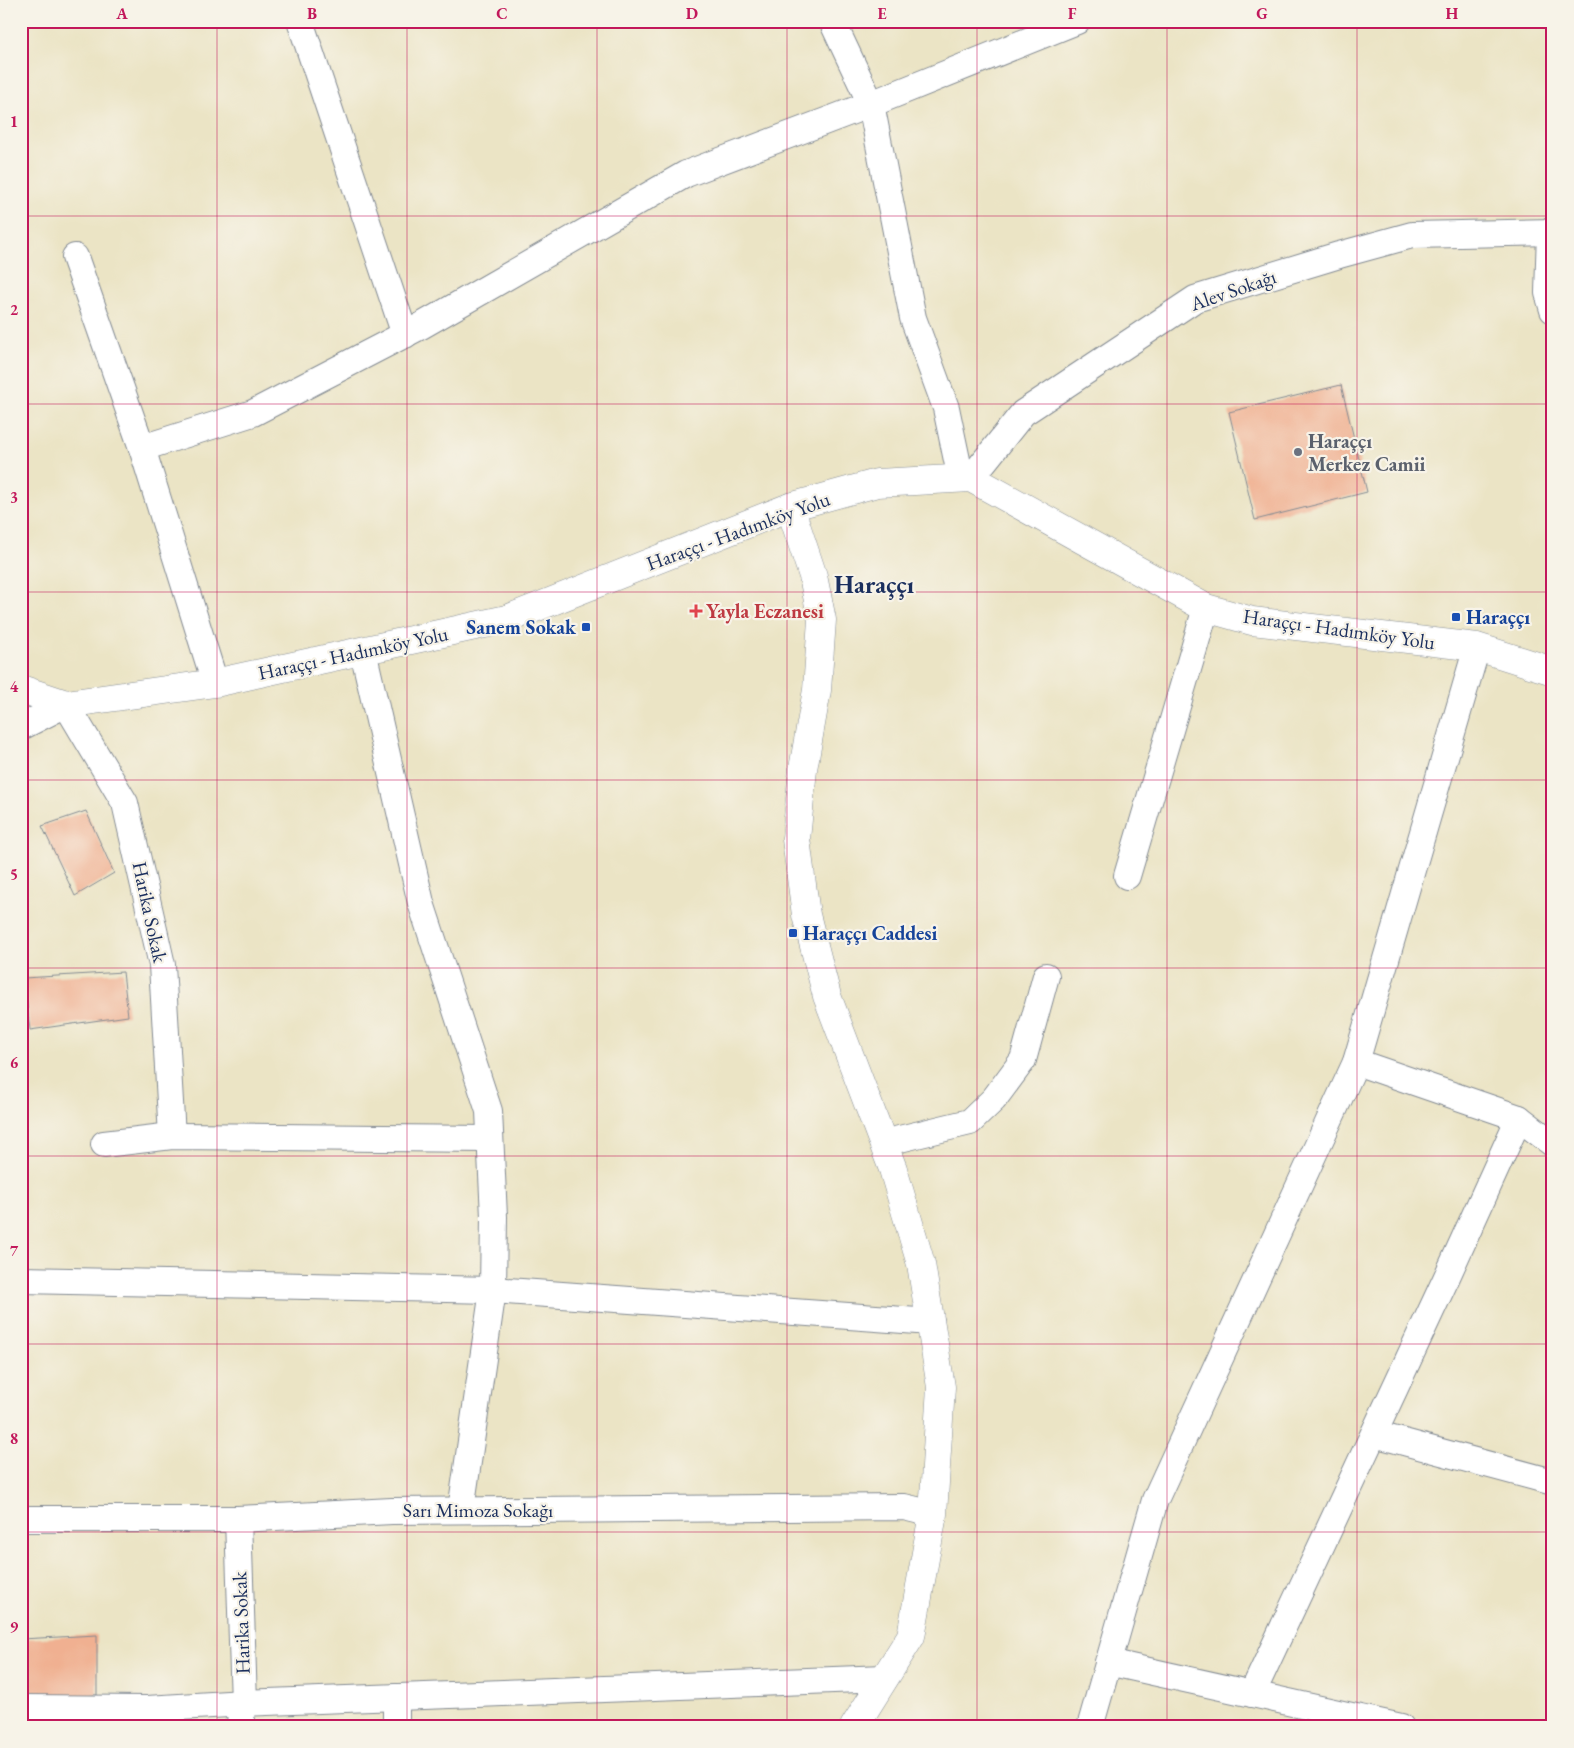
<svg xmlns="http://www.w3.org/2000/svg" width="1574" height="1748" viewBox="0 0 1574 1748" font-family="'EB Garamond',serif">
<rect width="100%" height="100%" fill="#f7f3e8"/>
<filter id="ink" filterUnits="userSpaceOnUse"><feTurbulence type="fractalNoise" baseFrequency=".02" numOctaves="2"/><feDisplacementMap in="SourceGraphic" scale="10" xChannelSelector="R" yChannelSelector="G"/><feConvolveMatrix kernelMatrix="1 2 1 2 8 2 1 2 1" color-interpolation-filters="sRGB"/></filter>
<filter id="wash" filterUnits="userSpaceOnUse"><feTurbulence type="fractalNoise" baseFrequency=".0096" numOctaves="4" result="noise"/><feDisplacementMap in="SourceGraphic" scale="20" xChannelSelector="R" yChannelSelector="G"/><feGaussianBlur stdDeviation="1.12" result="paint"/><feColorMatrix in="noise" values="0 0 0 0 0 0 0 0 0 0 0 0 0 0 0 0 0 1.4 0 .05"/><feComposite in="paint" operator="in"/></filter>
<g filter="url(#wash)">
<rect width="100%" height="100%" fill="#ebe4c5"/>
<g id="blocks">
<g fill="#f0b091">
<path d="M 1341,385 L 1367,492 L 1255,520 L 1229,412 Z"/>
<path d="M 86,811 L 114,873 L 75,896 L 42,826 Z"/>
<path d="M 123,972 L 128,1016 L 30,1030 L 24,978 Z"/>
<path d="M 97,1635 L 97,1695 L 21,1700 L 21,1639 Z"/>
</g>
</g>
</g>
<g filter="url(#ink)">
<use href="#blocks" fill-opacity="0" stroke="#838a92" stroke-width="1"/>
<g fill="none" stroke-linecap="round" stroke-linejoin="round">
<defs>
<g id="street">
<path d="M 300,21 L 405,335"/>
<path d="M 832,21 L 871,104 L 913,318 L 946,408 L 961,479"/>
<path d="M 1550,232 L 1548,293 L 1553,310"/>
<path d="M 75,257 L 142,448 L 215,683"/>
<path d="M 142,448 L 253,413 L 421,326 L 686,174 L 871,104 L 1077,21"/>
<path d="M 971,478 L 1023,413 L 1195,299 L 1339,255 L 1412,235 L 1553,232"/>
<path d="M 363,651 L 421,903 L 489,1111 L 494,1217 L 493,1290 L 461,1510"/>
<path d="M 21,727 L 66,704 L 125,803 L 162,965 L 172,1136"/>
<path d="M 1127,876 L 1206,608"/>
<path d="M 1356,1062 L 1519,1118"/>
<path d="M 883,1143 L 970,1122 L 994,1099 L 1023,1060 L 1046,976"/>
<path d="M 104,1144 L 172,1136 L 490,1139"/>
<path d="M 21,1280 L 493,1290 L 931,1322"/>
<path d="M 1374,1434 L 1553,1482"/>
<path d="M 21,1519 L 238,1519 L 392,1511 L 904,1507 L 933,1514"/>
<path d="M 238,1519 L 244,1703 L 239,1727"/>
<path d="M 1108,1662 L 1401,1727"/>
<path d="M 1252,1694 L 1445,1281 L 1519,1118 L 1553,1144"/>
<path d="M 21,1708 L 147,1709 L 244,1703 L 885,1678"/>
<path d="M 396,1727 L 396,1697"/>
<path d="M 1090,1727 L 1155,1500 L 1356,1062 L 1477,647"/>
</g>
<g id="secondary">
<path d="M 790,507 L 813,576 L 822,620 L 817,690 L 803,769 L 796,839 L 806,915 L 827,996 L 893,1169 L 921,1264 L 941,1387 L 933,1514 L 911,1636 L 854,1727"/>
<path d="M 21,689 L 66,704 L 215,683 L 507,619 L 790,507 L 877,483 L 971,478 L 1206,608 L 1252,621 L 1477,647 L 1553,671"/>
</g>
</defs>
<use href="#street" stroke="#838a92" stroke-width="28"/>
<use href="#secondary" stroke="#838a92" stroke-width="29"/>
<use href="#street" stroke="#fff" stroke-width="26"/>
<use href="#secondary" stroke="#fff" stroke-width="28"/>
</g>
</g>
<path fill="none" stroke="#c2185b" stroke-width="1" stroke-opacity="0.55" d="M 217,21 L 217,1727M 407,21 L 407,1727M 597,21 L 597,1727M 787,21 L 787,1727M 977,21 L 977,1727M 1167,21 L 1167,1727M 1357,21 L 1357,1727M 21,216 L 1553,216M 21,404 L 1553,404M 21,592 L 1553,592M 21,780 L 1553,780M 21,968 L 1553,968M 21,1156 L 1553,1156M 21,1344 L 1553,1344M 21,1532 L 1553,1532"/>
<circle fill="#6b7280" stroke="#f7f3e8" stroke-width="2" cx="1298" cy="452" r="5"/>
<path fill="#e0444e" stroke="#f7f3e8" stroke-width="2" d="M693.5 603.5h5v5h5v5h-5v5h-5v-5h-5v-5h5z"/>
<g fill="#1a4fb4" stroke="#f7f3e8" stroke-width="2">
<rect x="1451" y="612" width="10" height="10" rx="2.5"/>
<rect x="581" y="622" width="10" height="10" rx="2.5"/>
<rect x="788" y="928" width="10" height="10" rx="2.5"/>
</g>
<g text-anchor="middle" dominant-baseline="central" stroke-width="4.5" stroke-linejoin="round" paint-order="stroke">
<g font-size="20" fill="#1b2f5e" stroke="#f7f3e8">
<text transform="translate(1233 290) rotate(-19)">Alev Sokağı</text>
<text transform="translate(738 531) rotate(-20)">Haraççı - Hadımköy Yolu</text>
<text transform="translate(1339 629) rotate(8)">Haraççı - Hadımköy Yolu</text>
<text transform="translate(353 653) rotate(-12)">Haraççı - Hadımköy Yolu</text>
<text transform="translate(150 912) rotate(78)">Harika Sokak</text>
<text x="478" y="1510">Sarı Mimoza Sokağı</text>
<text transform="translate(241 1623) rotate(-92)">Harika Sokak</text>
</g>
<g font-size="20" font-weight="bold" fill="#5b616d" stroke="#f7f3e8" text-anchor="start">
<text x="1308" y="441">Haraççı<tspan x="1308" dy="23">Merkez Camii</tspan></text>
</g>
<g font-size="20" font-weight="bold" fill="#be3a42" stroke="#f7f3e8" text-anchor="start">
<text x="706" y="611">Yayla Eczanesi</text>
</g>
<g font-size="20" font-weight="bold" fill="#164399" stroke="#f7f3e8" text-anchor="start">
<text x="1466" y="617">Haraççı</text>
<text x="576" y="627" text-anchor="end">Sanem Sokak</text>
<text x="803" y="933">Haraççı Caddesi</text>
</g>
<g font-size="25" font-weight="bold" fill="#1b2f5e" stroke="#f7f3e8">
<text x="874" y="584">Haraççı</text>
</g>
</g>
<rect width="1574" height="1748" fill="none" stroke="#f7f3e8" stroke-width="55"/>
<rect x="28" y="28" width="1518" height="1692" fill="none" stroke="#c2185b" stroke-width="2"/>
<g font-size="16" text-anchor="middle" font-weight="bold" fill="#c2185b">
<text x="122" y="19">A</text>
<text x="312" y="19">B</text>
<text x="502" y="19">C</text>
<text x="692" y="19">D</text>
<text x="882" y="19">E</text>
<text x="1072" y="19">F</text>
<text x="1262" y="19">G</text>
<text x="1452" y="19">H</text>
<text x="14" y="127">1</text>
<text x="14" y="315">2</text>
<text x="14" y="503">3</text>
<text x="14" y="692">4</text>
<text x="14" y="880">5</text>
<text x="14" y="1068">6</text>
<text x="14" y="1256">7</text>
<text x="14" y="1444">8</text>
<text x="14" y="1632">9</text>
</g>
</svg>
